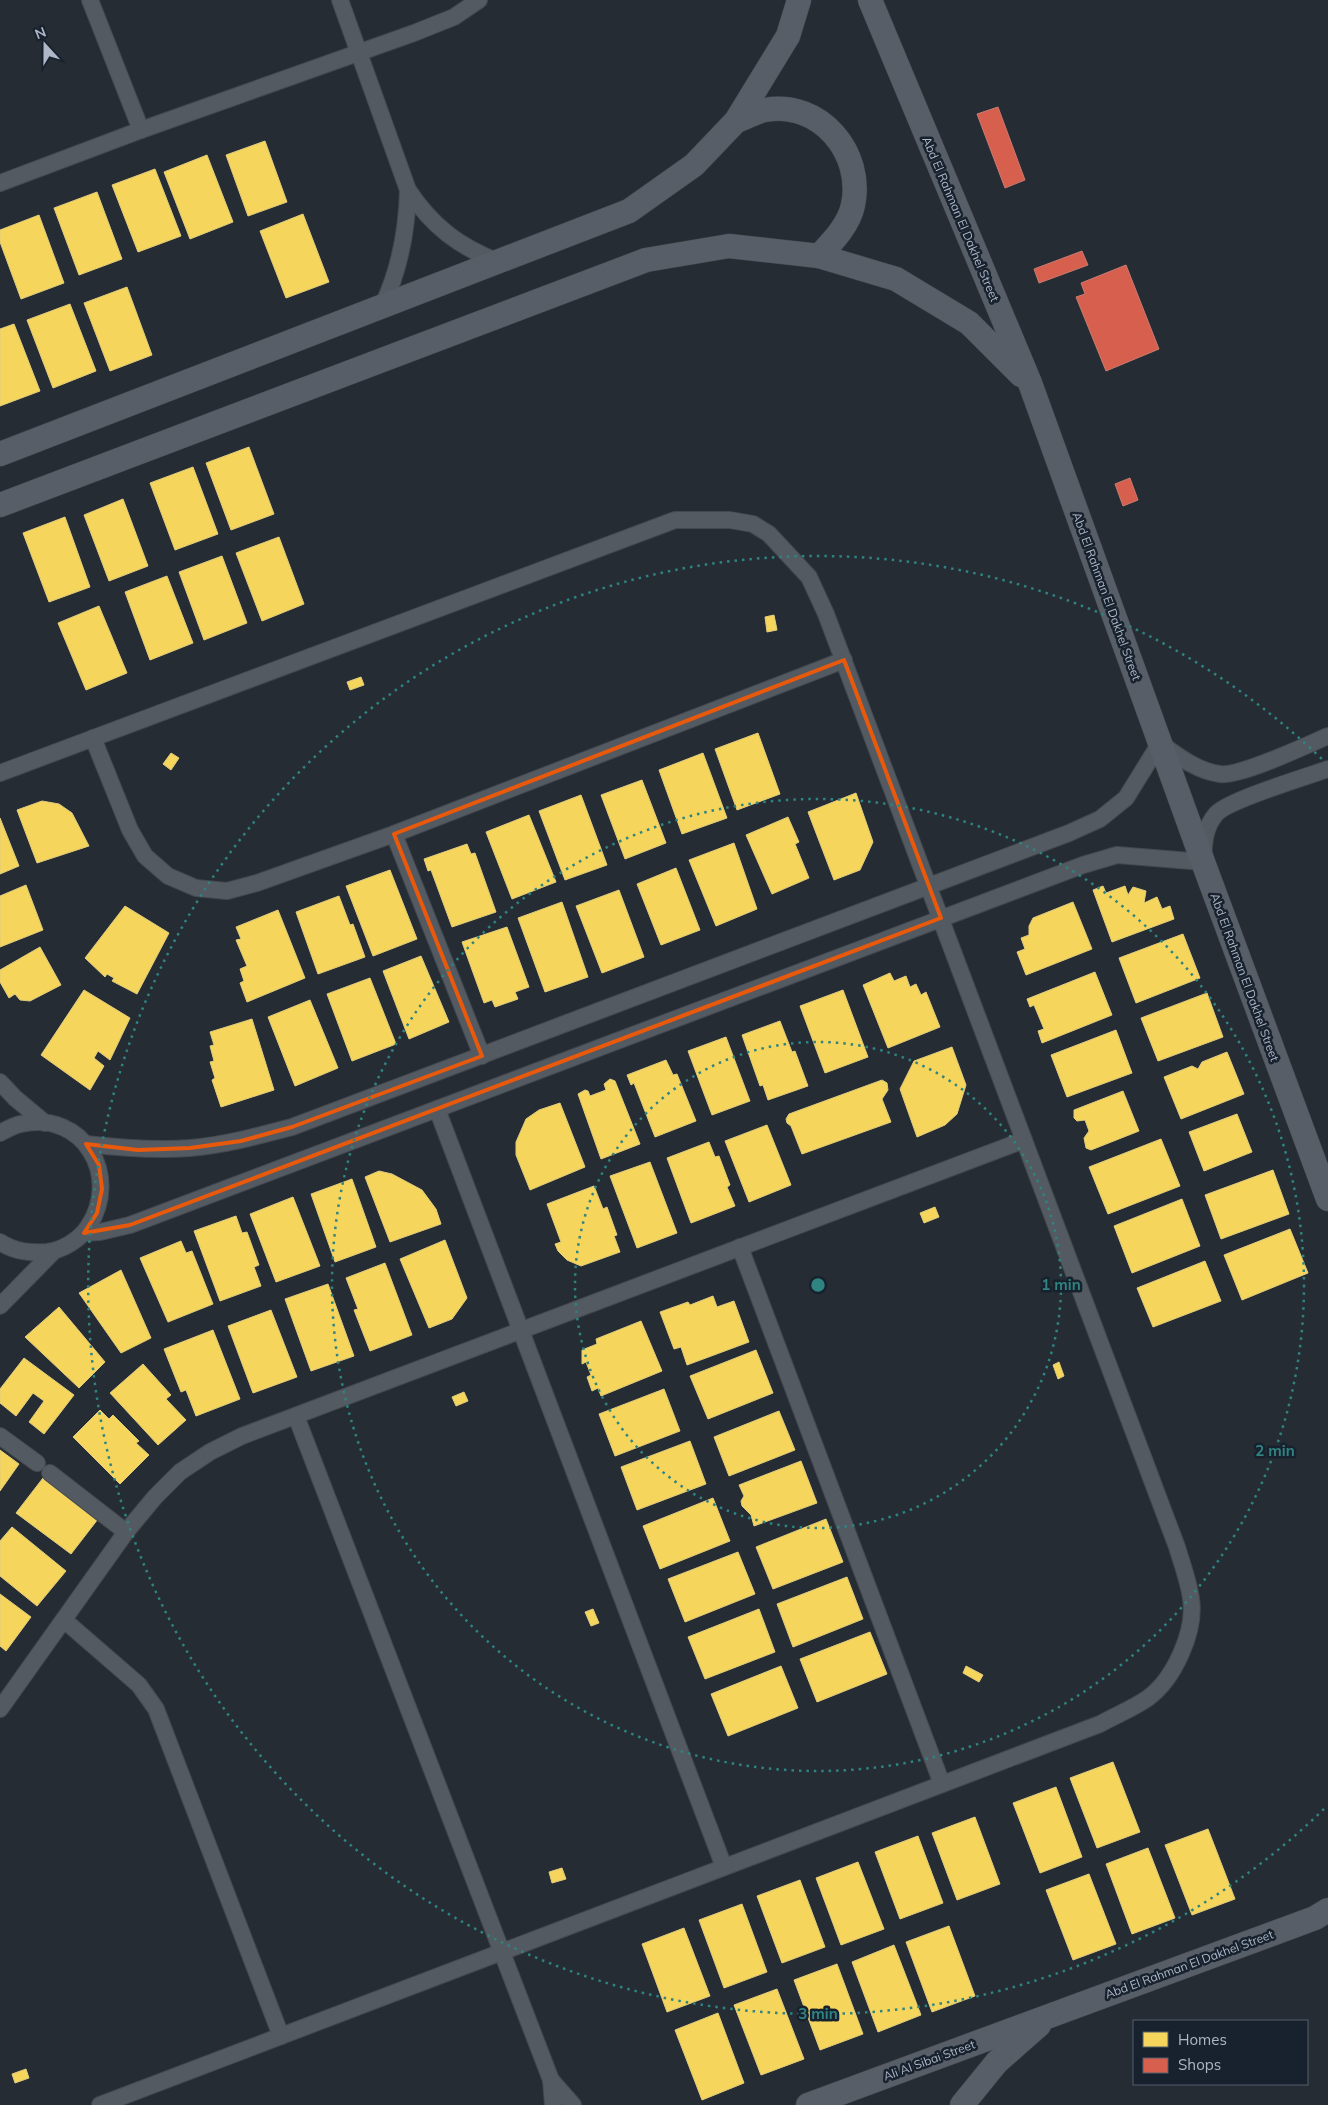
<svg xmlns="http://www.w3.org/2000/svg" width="1328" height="2105" viewBox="0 0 1328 2105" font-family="Mulish,sans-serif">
<rect width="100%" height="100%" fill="#252c34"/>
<g fill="#f6d55c" stroke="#e0cc7c">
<path d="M 265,141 L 287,202 L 248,216 L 226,155 Z"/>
<path d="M 207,155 L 233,222 L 190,239 L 164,172 Z"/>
<path d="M 155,169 L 181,236 L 138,252 L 112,185 Z"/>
<path d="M 97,192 L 122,259 L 79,275 L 54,208 Z"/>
<path d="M 303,214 L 329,282 L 286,298 L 260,231 Z"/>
<path d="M 39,215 L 64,283 L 21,299 L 0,242 L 0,230 Z"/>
<path d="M 127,287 L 152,355 L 110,371 L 84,303 Z"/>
<path d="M 70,304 L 96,371 L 53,388 L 27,320 Z"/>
<path d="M 14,324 L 40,391 L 0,406 L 0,329 Z"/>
<path d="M 249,447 L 274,514 L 231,530 L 206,463 Z"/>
<path d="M 193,467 L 218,534 L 175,550 L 150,483 Z"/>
<path d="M 123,499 L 148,566 L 109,581 L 84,515 Z"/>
<path d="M 65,517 L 90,587 L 49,602 L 23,533 Z"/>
<path d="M 279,537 L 304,604 L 262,621 L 236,553 Z"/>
<path d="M 222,556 L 247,623 L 204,640 L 179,572 Z"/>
<path d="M 167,576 L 193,643 L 150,660 L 125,592 Z"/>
<path d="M 99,606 L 127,673 L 86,690 L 58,623 Z"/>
<path d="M 774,615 L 777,630 L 767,632 L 765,617 Z"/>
<path d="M 361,677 L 364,685 L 350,690 L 347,682 Z"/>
<path d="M 758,733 L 780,794 L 737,810 L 715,749 Z"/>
<path d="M 171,753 L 179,758 L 171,770 L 163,764 Z"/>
<path d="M 703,753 L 727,818 L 682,834 L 659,770 Z"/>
<path d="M 642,780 L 666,843 L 625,859 L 601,795 Z"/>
<path d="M 856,793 L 873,842 L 860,870 L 834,880 L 808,812 Z"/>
<path d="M 581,795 L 607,865 L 565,880 L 539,811 Z"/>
<path d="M 42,801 L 59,804 L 72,813 L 89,846 L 37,863 L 17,810 Z"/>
<path d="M 529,815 L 556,882 L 512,899 L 486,832 Z"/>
<path d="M 788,817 L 799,842 L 795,844 L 809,878 L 772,894 L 746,835 Z"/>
<path d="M 0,818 L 19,866 L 0,874 Z"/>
<path d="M 734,843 L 757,909 L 716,926 L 689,860 Z"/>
<path d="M 467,844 L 471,854 L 475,853 L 496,912 L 452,927 L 431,870 L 428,871 L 424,859 Z"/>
<path d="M 676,868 L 700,930 L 661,945 L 637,884 Z"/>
<path d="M 390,870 L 417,939 L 373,956 L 346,886 Z"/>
<path d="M 26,885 L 43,930 L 0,947 L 0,896 Z"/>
<path d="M 1103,886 L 1106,893 L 1125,886 L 1128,895 L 1133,887 L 1146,891 L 1144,903 L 1157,897 L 1162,909 L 1170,906 L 1174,919 L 1112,942 L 1093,890 Z"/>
<path d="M 619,890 L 644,957 L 602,973 L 576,906 Z"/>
<path d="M 339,896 L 350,925 L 353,924 L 365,957 L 318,974 L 296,912 Z"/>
<path d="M 562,902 L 588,977 L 545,992 L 518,918 Z"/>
<path d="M 1073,902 L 1092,949 L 1026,975 L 1017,952 L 1025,949 L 1021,938 L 1029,935 L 1029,926 L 1033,918 Z"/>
<path d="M 125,906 L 169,933 L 137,994 L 112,981 L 114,978 L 107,974 L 105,977 L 85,958 Z"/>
<path d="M 278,910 L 305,978 L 247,1002 L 240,983 L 244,981 L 240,969 L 247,966 L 236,940 L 241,939 L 236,927 Z"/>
<path d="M 507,927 L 529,987 L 515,992 L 518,999 L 495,1007 L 492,1000 L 484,1003 L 462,942 Z"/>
<path d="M 1183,934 L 1200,978 L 1136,1003 L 1119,958 Z"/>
<path d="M 40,947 L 61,985 L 30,1001 L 20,1000 L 15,994 L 9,998 L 0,982 L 0,970 Z"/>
<path d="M 421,956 L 449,1022 L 409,1039 L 383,971 Z"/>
<path d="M 1095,972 L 1112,1015 L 1042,1043 L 1038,1031 L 1044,1029 L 1034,1005 L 1030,1007 L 1027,999 Z"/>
<path d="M 890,973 L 894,981 L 906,976 L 910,987 L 916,984 L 921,995 L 926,992 L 940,1027 L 888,1048 L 863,985 Z"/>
<path d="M 370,978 L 396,1044 L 352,1061 L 327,994 Z"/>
<path d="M 84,990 L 130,1018 L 110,1060 L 98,1051 L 94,1058 L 104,1066 L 90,1090 L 41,1055 Z"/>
<path d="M 843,990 L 868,1057 L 825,1073 L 800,1006 Z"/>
<path d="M 1207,993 L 1223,1037 L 1158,1061 L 1141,1018 Z"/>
<path d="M 310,1000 L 338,1068 L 295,1086 L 268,1017 Z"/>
<path d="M 252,1019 L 274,1090 L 221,1107 L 212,1080 L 215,1078 L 210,1062 L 214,1061 L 210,1046 L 214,1045 L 210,1032 Z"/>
<path d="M 780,1021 L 792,1052 L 795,1051 L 808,1086 L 768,1100 L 763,1085 L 760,1086 L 742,1035 Z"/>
<path d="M 1116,1030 L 1132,1073 L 1067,1097 L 1051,1055 Z"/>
<path d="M 726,1037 L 750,1101 L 712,1115 L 688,1051 Z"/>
<path d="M 952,1047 L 966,1085 L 957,1114 L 945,1125 L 917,1137 L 900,1089 L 914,1061 Z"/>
<path d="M 1227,1052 L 1244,1094 L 1181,1119 L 1164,1077 L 1192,1066 L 1198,1069 L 1202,1062 Z"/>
<path d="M 666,1060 L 673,1075 L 677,1074 L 696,1121 L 655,1137 L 634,1083 L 631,1085 L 627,1075 Z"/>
<path d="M 610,1079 L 615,1081 L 640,1144 L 601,1159 L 578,1094 L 585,1090 L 588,1091 L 590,1096 L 606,1090 L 604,1084 Z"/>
<path d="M 882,1080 L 887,1083 L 888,1090 L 882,1099 L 891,1122 L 802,1154 L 791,1126 L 787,1123 L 786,1119 L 789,1114 Z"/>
<path d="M 1123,1091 L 1139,1131 L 1091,1150 L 1086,1148 L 1084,1138 L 1089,1131 L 1085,1120 L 1077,1121 L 1074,1118 L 1074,1110 Z"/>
<path d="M 560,1103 L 585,1167 L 530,1190 L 516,1155 L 516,1142 L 526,1119 L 539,1110 Z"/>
<path d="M 1237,1114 L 1252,1152 L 1204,1171 L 1189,1132 Z"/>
<path d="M 767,1125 L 791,1185 L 749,1202 L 725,1141 Z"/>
<path d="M 1161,1139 L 1180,1186 L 1108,1214 L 1089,1167 Z"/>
<path d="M 709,1142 L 715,1157 L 719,1156 L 730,1185 L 727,1187 L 735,1206 L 691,1223 L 667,1158 Z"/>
<path d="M 650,1162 L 677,1233 L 637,1248 L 610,1176 Z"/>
<path d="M 1273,1170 L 1289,1214 L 1221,1239 L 1205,1195 Z"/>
<path d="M 379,1171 L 392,1174 L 422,1190 L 436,1209 L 441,1224 L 390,1242 L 365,1177 Z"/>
<path d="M 352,1179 L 376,1247 L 335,1262 L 311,1194 Z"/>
<path d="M 594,1186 L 603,1209 L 607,1207 L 617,1235 L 614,1236 L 620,1252 L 581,1266 L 567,1260 L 558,1251 L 555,1244 L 561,1242 L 547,1204 Z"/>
<path d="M 293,1197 L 320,1266 L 276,1282 L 250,1214 Z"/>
<path d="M 1182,1199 L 1200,1246 L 1132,1273 L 1114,1226 Z"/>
<path d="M 935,1207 L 939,1217 L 924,1223 L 920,1213 Z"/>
<path d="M 236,1216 L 242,1233 L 247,1232 L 259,1265 L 254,1267 L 261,1286 L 220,1301 L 194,1231 Z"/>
<path d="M 1290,1229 L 1308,1273 L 1242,1300 L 1224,1255 Z"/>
<path d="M 445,1240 L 467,1298 L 452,1319 L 429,1328 L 400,1259 Z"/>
<path d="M 181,1241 L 186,1253 L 192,1251 L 213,1304 L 168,1322 L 140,1258 Z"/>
<path d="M 1205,1261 L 1221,1301 L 1153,1327 L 1137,1288 Z"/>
<path d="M 385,1263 L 412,1335 L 370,1351 L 354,1310 L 358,1309 L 346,1278 Z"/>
<path d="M 121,1270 L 151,1338 L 121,1353 L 79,1293 Z"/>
<path d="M 328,1284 L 354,1356 L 311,1371 L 285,1299 Z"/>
<path d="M 713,1296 L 717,1307 L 734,1301 L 749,1342 L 687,1365 L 681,1347 L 674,1349 L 660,1312 L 688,1302 L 690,1305 Z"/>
<path d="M 59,1307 L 105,1362 L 79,1388 L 25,1337 Z"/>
<path d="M 271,1310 L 297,1377 L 253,1393 L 228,1326 Z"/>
<path d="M 641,1321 L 662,1371 L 601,1396 L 598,1388 L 592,1391 L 587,1377 L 591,1375 L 586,1362 L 582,1364 L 582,1350 L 597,1344 L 596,1339 Z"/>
<path d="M 213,1330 L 240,1399 L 196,1416 L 186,1390 L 181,1392 L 164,1349 Z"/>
<path d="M 756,1350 L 773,1393 L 708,1419 L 690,1376 Z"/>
<path d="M 24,1358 L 74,1395 L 44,1434 L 29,1422 L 44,1401 L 33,1393 L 16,1416 L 0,1403 L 0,1389 Z"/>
<path d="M 1059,1362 L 1064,1376 L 1058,1379 L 1053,1365 Z"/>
<path d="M 143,1364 L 171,1395 L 166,1399 L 186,1420 L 158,1445 L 110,1393 Z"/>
<path d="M 664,1389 L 680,1431 L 615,1456 L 599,1414 Z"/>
<path d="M 464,1392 L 468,1401 L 456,1406 L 452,1397 Z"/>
<path d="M 100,1410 L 109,1419 L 113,1415 L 139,1441 L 136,1443 L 149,1455 L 120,1484 L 73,1437 Z"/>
<path d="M 779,1411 L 795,1450 L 729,1476 L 714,1437 Z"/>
<path d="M 690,1441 L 706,1484 L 637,1510 L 621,1467 Z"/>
<path d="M 0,1450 L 19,1464 L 0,1491 Z"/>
<path d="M 801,1461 L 817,1503 L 754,1526 L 751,1515 L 742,1506 L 741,1501 L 744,1496 L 739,1485 Z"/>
<path d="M 43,1478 L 98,1519 L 71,1554 L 16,1513 Z"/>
<path d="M 713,1498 L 730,1541 L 660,1569 L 643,1526 Z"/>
<path d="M 826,1519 L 843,1562 L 773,1589 L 756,1547 Z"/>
<path d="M 12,1527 L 66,1571 L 37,1606 L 0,1576 L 0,1541 Z"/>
<path d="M 738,1552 L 755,1594 L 685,1622 L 668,1579 Z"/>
<path d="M 847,1577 L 863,1619 L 793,1647 L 777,1604 Z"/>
<path d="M 0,1594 L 31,1617 L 6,1651 L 0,1646 Z"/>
<path d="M 593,1609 L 599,1623 L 591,1626 L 585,1612 Z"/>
<path d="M 759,1609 L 775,1652 L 705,1679 L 688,1637 Z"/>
<path d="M 870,1632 L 887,1674 L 817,1702 L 800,1659 Z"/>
<path d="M 781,1666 L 798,1708 L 728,1736 L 711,1694 Z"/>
<path d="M 966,1666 L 983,1675 L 979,1682 L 963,1673 Z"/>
<path d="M 1113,1762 L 1140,1832 L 1097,1848 L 1070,1778 Z"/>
<path d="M 1056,1787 L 1082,1857 L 1040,1873 L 1013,1803 Z"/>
<path d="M 975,1817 L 1000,1884 L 957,1900 L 932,1833 Z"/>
<path d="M 1208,1829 L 1235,1899 L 1192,1915 L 1165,1845 Z"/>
<path d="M 918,1836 L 943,1903 L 900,1919 L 875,1852 Z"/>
<path d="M 1148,1848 L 1175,1918 L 1132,1934 L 1106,1864 Z"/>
<path d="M 858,1862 L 884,1929 L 841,1945 L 816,1878 Z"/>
<path d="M 562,1868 L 566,1879 L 552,1883 L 549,1872 Z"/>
<path d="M 1089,1874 L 1116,1944 L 1073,1960 L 1046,1890 Z"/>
<path d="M 800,1880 L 825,1947 L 782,1963 L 757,1896 Z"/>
<path d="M 742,1904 L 767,1972 L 724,1988 L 699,1920 Z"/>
<path d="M 949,1926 L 975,1996 L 932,2012 L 906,1942 Z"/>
<path d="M 684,1928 L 710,1996 L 667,2012 L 642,1944 Z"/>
<path d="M 894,1945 L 921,2015 L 878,2032 L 852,1962 Z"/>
<path d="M 837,1964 L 863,2034 L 820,2050 L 794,1980 Z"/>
<path d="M 777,1989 L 804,2059 L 761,2075 L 734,2005 Z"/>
<path d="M 718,2013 L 744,2083 L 702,2100 L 675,2030 Z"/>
<path d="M 26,2069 L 29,2078 L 15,2083 L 12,2074 Z"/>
</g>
<g fill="#d6604d" stroke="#ca7a72">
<path d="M 998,107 L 1025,180 L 1005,188 L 977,114 Z"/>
<path d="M 1082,251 L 1088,265 L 1039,283 L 1034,269 Z"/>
<path d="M 1126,265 L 1159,349 L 1106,371 L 1076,297 L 1085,294 L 1081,283 Z"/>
<path d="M 1130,478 L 1138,500 L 1123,506 L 1115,484 Z"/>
</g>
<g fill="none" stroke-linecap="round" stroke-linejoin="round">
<defs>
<g id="street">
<path d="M 90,0 L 141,130"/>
<path d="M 340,0 L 408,190 C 432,226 459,247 499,262"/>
<path d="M 0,183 L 141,130 L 414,33 L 454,17 L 479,0"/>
<path d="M 382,307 C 400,269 407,232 408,190"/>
<path d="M 93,738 L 130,830 L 145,856 L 168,876 L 196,888 L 227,891 L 257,883 L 394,834 L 844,660"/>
<path d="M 0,773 L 675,520 L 730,520 L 753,524 L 769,534 L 809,577 L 826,614 L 1177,1547 C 1182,1564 1189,1582 1191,1599 C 1196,1631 1174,1679 1148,1698 C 1134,1708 1116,1715 1100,1724 L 100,2105"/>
<path d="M 394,834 L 482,1056"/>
<path d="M 0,1082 L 15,1098 L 45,1123"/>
<path d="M 437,1109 L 724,1867"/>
<path d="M 0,1133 C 6,1130 14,1125 21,1124 C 83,1110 122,1176 88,1227 C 79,1240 63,1250 47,1252 C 30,1253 15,1252 0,1242"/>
<path d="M 86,1144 C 121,1148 155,1151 190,1148 C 225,1145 258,1136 292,1127 L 1069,833 L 1100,819 L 1126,798 L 1160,743 C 1178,756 1197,771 1220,774 C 1240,777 1307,745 1328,736"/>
<path d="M 84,1233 L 100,1232 L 130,1225 L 1083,865 L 1117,855 L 1203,862 C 1204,844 1204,828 1216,814 C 1228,800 1306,777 1328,769"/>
<path d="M 740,1247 L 942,1784"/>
<path d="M 0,1306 L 54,1251"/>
<path d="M 296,1416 L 551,2080 L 553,2105"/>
<path d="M 0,1436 L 37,1463"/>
<path d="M 50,1473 L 126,1532"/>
<path d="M 64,1620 L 139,1685 L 156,1709 L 281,2036"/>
<path d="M 0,1709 L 126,1532 L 155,1497 L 180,1472 L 210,1452 L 242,1436 L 1024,1140"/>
<path d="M 551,2080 L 573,2105"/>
</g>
<g id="secondary">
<path d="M 870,0 L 1030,383 L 1203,862 L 1328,1199"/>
<path d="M 736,121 C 745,118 755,112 765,110 C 820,100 864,153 853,205 C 849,225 832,242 819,256"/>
<path d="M 0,454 L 629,211 L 694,165 L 736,121 L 788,36 L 799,0"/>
<path d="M 0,505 L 646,260 L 729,246 L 819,256 L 896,279 L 969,323 L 1021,375"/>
<path d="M 808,2105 L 1315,1918 L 1328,1910"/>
<path d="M 962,2105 L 997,2062 L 1039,2025"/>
</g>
</defs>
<use href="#street" stroke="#43484e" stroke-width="18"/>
<use href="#secondary" stroke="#43484e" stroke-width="25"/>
<use href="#street" stroke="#545a62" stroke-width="16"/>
<use href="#secondary" stroke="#585e67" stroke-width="24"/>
</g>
<path fill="none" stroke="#e8590c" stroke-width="4" stroke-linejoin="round" d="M 844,660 L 941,918 L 130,1225 L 84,1233 L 97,1213 L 102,1189 L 99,1165 L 86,1144 L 138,1150 L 190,1148 L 241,1141 L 292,1127 L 482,1056 L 394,834 Z"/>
<g fill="none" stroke="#2f8380" stroke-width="2.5" stroke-dasharray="2.5 5">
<circle cx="818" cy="1285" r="243"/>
<circle cx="818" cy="1285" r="486"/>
<path d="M1324 1809A729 729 0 1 1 1324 761"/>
</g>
<g text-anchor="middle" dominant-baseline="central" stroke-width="5" stroke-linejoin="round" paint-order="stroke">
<g font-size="12" fill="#adb7c7" stroke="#18222e">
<text transform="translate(961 219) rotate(67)">Abd El Rahman El Dakhel Street</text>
<text transform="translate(1107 596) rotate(70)">Abd El Rahman El Dakhel Street</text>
<text transform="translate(1245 977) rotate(70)">Abd El Rahman El Dakhel Street</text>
<text transform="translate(1189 1964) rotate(-20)">Abd El Rahman El Dakhel Street</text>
<text transform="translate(929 2060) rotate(-20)">Ali Al Sibai Street</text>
</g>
</g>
<circle cx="818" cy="1285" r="8" fill="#2f8380" stroke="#18222e" stroke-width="2.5"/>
<g font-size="15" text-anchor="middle" font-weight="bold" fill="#2f8380" stroke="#18222e" stroke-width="5" stroke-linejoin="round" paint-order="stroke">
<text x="1061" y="1290">1 min</text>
<text x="1275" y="1456">2 min</text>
<text x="818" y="2019">3 min</text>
</g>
<rect x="1133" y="2020" width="175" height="65" fill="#18222e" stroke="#545e6b"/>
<rect x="1143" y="2032" width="25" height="15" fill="#f6d55c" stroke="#545e6b"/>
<text x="1178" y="2045" font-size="15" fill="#adb7c7">Homes</text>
<rect x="1143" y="2058" width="25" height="15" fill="#d6604d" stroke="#545e6b"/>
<text x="1178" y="2070" font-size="15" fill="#adb7c7">Shops</text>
<g transform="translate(45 45) rotate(339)" stroke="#18222e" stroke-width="4" paint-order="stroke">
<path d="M0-4L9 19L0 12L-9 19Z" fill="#adb7c7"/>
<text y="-8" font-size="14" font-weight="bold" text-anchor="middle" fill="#adb7c7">N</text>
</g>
</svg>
